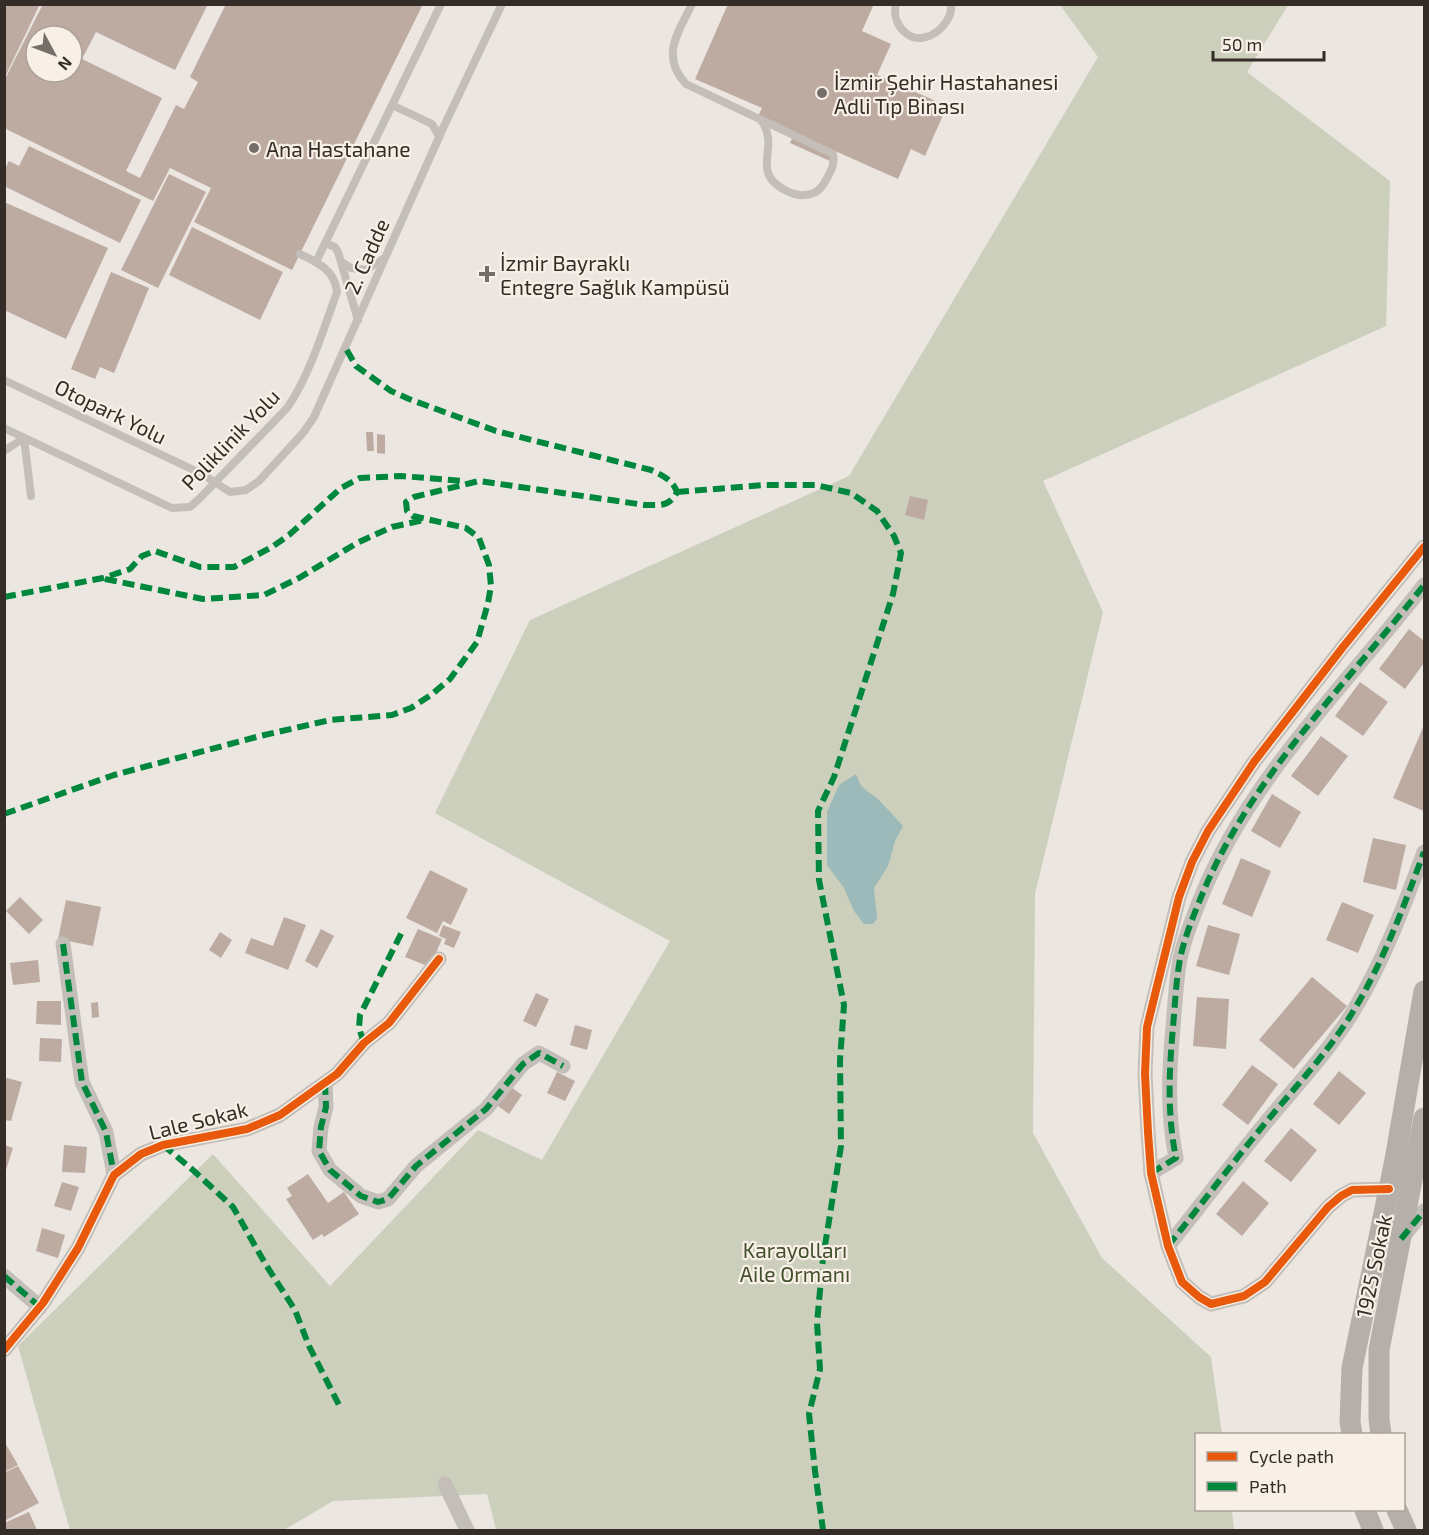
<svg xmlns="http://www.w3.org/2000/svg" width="1429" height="1535" viewBox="0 0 1429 1535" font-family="'Exo 2',sans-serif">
<rect width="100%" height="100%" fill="#ebe6e0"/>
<path fill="#cbcfbb" d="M 1060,5 L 1288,5 L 1247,72 L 1390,181 L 1386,326 L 1043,481 L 1103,612 L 1035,894 L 1033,1133 L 1102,1258 L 1211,1357 L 1222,1434 L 1196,1434 L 1196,1510 L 1232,1510 L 1234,1530 L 496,1530 L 487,1494 L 333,1501 L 284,1530 L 70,1530 L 18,1346 L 213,1154 L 330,1286 L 478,1130 L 542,1160 L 670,941 L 435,813 L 530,620 L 849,476 L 1098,57 Z"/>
<path fill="#9dbaba" d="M 856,774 L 861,786 L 879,800 L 903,826 L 895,841 L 888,866 L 874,888 L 877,919 L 873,924 L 864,924 L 854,911 L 844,888 L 827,865 L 827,812 L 839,785 Z"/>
<g fill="#bdaba2" fill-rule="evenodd">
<path d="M 4,4 L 40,4 L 4,79 Z"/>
<path d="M 43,4 L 208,4 L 175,70 L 96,32 L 82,59 L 162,98 L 126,171 L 140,178 L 176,105 L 184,109 L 198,82 L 190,77 L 226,4 L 423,4 L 292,270 L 194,222 L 211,188 L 170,168 L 153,201 L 4,128 L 4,81 ZM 36,36 L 72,36 L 72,72 L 36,72 Z"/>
<path d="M 728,4 L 874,4 L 862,31 L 891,44 L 877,75 L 947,106 L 925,156 L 911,149 L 898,179 L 835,151 L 830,161 L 790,143 L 795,132 L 758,116 L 762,108 L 695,79 Z"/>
<path d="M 29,146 L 141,200 L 120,243 L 4,186 L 4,170 L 9,161 L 19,166 Z"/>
<path d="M 169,174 L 206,192 L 158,288 L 121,270 Z"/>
<path d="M 4,202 L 108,248 L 66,339 L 4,310 Z"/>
<path d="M 192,227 L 283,272 L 260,320 L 169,275 Z"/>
<path d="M 111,272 L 149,288 L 114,373 L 100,367 L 95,379 L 71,369 Z"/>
<path d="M 366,432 L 373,432 L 374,451 L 367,451 Z"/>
<path d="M 377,434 L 385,435 L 385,454 L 377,453 Z"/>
<path d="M 910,496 L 928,500 L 924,520 L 905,515 Z"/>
<path d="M 1409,629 L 1424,641 L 1424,663 L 1405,689 L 1379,669 Z"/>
<path d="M 1360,682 L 1388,702 L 1363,736 L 1335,716 Z"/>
<path d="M 1424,725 L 1424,811 L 1393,798 Z"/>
<path d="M 1321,736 L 1348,756 L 1318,796 L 1291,776 Z"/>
<path d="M 1272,794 L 1301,812 L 1280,848 L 1251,831 Z"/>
<path d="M 1373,838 L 1406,845 L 1396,890 L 1363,882 Z"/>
<path d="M 1241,858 L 1271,871 L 1252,917 L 1222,904 Z"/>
<path d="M 430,870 L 468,889 L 451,925 L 443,921 L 437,933 L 406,918 Z"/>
<path d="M 20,897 L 43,920 L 29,934 L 6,911 Z"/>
<path d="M 66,900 L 101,907 L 93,946 L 58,939 Z"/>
<path d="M 1342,902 L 1374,915 L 1358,953 L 1326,940 Z"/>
<path d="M 284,917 L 306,925 L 288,970 L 245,953 L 251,938 L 273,946 Z"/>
<path d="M 443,925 L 461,932 L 454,948 L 444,944 L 446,939 L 439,936 Z"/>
<path d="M 1208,925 L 1240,934 L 1229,975 L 1196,966 Z"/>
<path d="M 321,929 L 334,936 L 317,968 L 305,961 Z"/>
<path d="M 418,929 L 442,939 L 430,967 L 405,957 Z"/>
<path d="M 220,932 L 232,940 L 221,958 L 209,950 Z"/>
<path d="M 38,960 L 40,982 L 13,985 L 10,963 Z"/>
<path d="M 1312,977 L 1347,1006 L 1294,1069 L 1259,1040 Z"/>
<path d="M 536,993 L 549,999 L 536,1027 L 523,1021 Z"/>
<path d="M 1197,997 L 1229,999 L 1226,1049 L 1193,1046 Z"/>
<path d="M 37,1001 L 61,1001 L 61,1025 L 36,1024 Z"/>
<path d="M 98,1002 L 99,1017 L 92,1018 L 91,1003 Z"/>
<path d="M 575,1025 L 592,1030 L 587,1050 L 570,1045 Z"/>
<path d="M 40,1038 L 62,1039 L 61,1062 L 39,1061 Z"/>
<path d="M 1252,1065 L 1278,1084 L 1248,1125 L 1222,1105 Z"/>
<path d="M 1339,1071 L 1366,1093 L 1339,1125 L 1313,1104 Z"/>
<path d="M 557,1072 L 575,1081 L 565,1101 L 547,1093 Z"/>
<path d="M 4,1077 L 22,1082 L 11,1121 L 4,1120 Z"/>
<path d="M 507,1084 L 522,1095 L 509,1114 L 494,1103 Z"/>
<path d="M 1291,1128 L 1317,1150 L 1291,1182 L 1264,1161 Z"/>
<path d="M 5,1145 L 13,1148 L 5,1173 Z"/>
<path d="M 64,1145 L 87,1147 L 85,1173 L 62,1172 Z"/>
<path d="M 308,1174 L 328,1203 L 344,1192 L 359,1214 L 324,1237 L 322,1234 L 313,1240 L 286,1199 L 292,1196 L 287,1188 Z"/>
<path d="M 1243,1181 L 1269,1203 L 1242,1236 L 1216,1214 Z"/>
<path d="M 62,1182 L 79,1187 L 71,1211 L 54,1206 Z"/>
<path d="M 42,1228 L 65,1235 L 58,1258 L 36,1251 Z"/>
<path d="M 4,1441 L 18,1465 L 4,1472 Z"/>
<path d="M 18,1466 L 39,1503 L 4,1521 L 4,1473 Z"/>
<path d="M 29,1512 L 37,1530 L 4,1530 L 4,1523 Z"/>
</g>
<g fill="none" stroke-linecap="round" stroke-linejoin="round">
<g stroke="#c4beb9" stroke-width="8">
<path d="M 692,4 C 678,33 660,56 686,84 L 833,154 C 835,164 831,171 826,180 C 821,189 816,194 805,195 C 797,196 790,193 783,189 C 750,170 781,148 761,120"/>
<path d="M 896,4 C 891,22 907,43 926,37 C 939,34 953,18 951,4"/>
<path d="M 392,105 L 432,124 L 439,136"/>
<path d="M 325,243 L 335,247 L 338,252 L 358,320"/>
<path d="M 316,262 L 441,4"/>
<path d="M 342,262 L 351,268 L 366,270 L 383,259"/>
<path d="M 4,380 L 202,474 L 230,492 L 246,490 L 259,481 L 303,433 L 314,417 L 444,126 L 502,4"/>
<path d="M 4,428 L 172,508 L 190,507 L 201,497 L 287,408 C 309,377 324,328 337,292 C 335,270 317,262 300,254"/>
<path d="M 4,451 L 24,438 L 31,496"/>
</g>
<g stroke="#c4beb9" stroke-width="15">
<path d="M 63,944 L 82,1082 L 106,1132 L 114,1175"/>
<path d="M 325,1083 L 326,1107 L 321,1127 L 319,1151 L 330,1170 L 361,1196 L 378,1202 L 388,1199 L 416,1166 L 486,1109 L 523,1064 L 539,1053 L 563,1066"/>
<path d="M 1151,1173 L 1176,1158 C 1167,1114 1169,1071 1173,1027 C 1175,1004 1176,981 1180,959 C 1185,935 1195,912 1204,890 C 1254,773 1347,684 1424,585"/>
<path d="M 1389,1189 L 1352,1190 L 1341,1196 L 1328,1207 L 1265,1282 L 1244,1296 L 1211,1304 L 1199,1297 L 1182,1282 L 1168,1246 L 1151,1173 L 1148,1132 L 1145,1074 L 1147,1027 L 1179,897 L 1192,862 L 1208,831 L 1254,762 L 1343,647 L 1424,547"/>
<path d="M 1401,1239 L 1424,1211"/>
<path d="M 1168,1246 C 1201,1205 1233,1162 1267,1121 C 1297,1085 1330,1050 1354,1010 C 1384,960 1404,906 1424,852"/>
<path d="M 4,1276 L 40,1307"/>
<path d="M 4,1350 L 43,1303 L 78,1248 L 114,1175 L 141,1154 L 163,1145 L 247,1129 L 280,1115 L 337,1074 L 364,1043 L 389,1023 L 439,959"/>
<path d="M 445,1484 L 467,1530"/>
</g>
<g stroke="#b5aea9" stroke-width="21">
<path d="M 1352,1434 L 1350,1422 L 1352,1368 L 1395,1160 L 1424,991"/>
<path d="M 1381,1434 L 1379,1419 L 1379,1350 L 1424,1118"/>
<path d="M 1365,1510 L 1373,1530"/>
<path d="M 1397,1510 L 1406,1530"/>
</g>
<g stroke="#00873e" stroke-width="6" stroke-dasharray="12 6" stroke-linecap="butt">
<path d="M 677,492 L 765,485 L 816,485 L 851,493 L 877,511 L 894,536 L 901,553 L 893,594 L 834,777 L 818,811 L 819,880 L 844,1005 L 840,1060 L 841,1146 L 823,1258 L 817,1323 L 820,1369 L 809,1414 L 815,1471 L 823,1530"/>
<path d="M 105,579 L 203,599 L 264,595 L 299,578 L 357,543 L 392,527 L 424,520"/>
<path d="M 4,597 L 103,578 L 130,569 L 142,556 L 155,551 L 200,567 L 234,567 L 272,547 L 289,535 L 341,488 L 360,478 L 401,476 L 463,481"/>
<path d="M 4,814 L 114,775 L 260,736 L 330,720 L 392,715 L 411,708 L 431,695 L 450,679 L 477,642 L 488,603 L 491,586 L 489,565 L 479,538 L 466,528 L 413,516 L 407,511 L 406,502 L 414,497 L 479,481 L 645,505 C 661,505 669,507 677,492 C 673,480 662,475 651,470 L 496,431 L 409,399 L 391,391 L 356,366 L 345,347"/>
<path d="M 63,944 L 82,1082 L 106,1132 L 114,1175"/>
<path d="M 364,1043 L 359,1028 L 360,1015 L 403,930"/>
<path d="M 325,1083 L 326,1107 L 321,1127 L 319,1151 L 330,1170 L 361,1196 L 378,1202 L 388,1199 L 416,1166 L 486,1109 L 523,1064 L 539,1053 L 563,1066"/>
<path d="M 163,1145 L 194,1171 L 233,1207 L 266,1265 L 295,1310 L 309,1346 L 339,1405"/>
<path d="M 1151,1173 L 1176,1158 C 1167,1114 1169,1071 1173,1027 C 1175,1004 1176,981 1180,959 C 1185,935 1195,912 1204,890 C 1254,773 1347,684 1424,585"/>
<path d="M 1401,1239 L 1424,1211"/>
<path d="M 1168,1246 C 1201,1205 1233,1162 1267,1121 C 1297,1085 1330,1050 1354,1010 C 1384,960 1404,906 1424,852"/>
<path d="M 4,1276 L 40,1307"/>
</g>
<defs>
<g id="cycleway">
<path d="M 1389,1189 L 1352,1190 L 1341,1196 L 1328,1207 L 1265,1282 L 1244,1296 L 1211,1304 L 1199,1297 L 1182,1282 L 1168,1246 L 1151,1173 L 1148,1132 L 1145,1074 L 1147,1027 L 1179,897 L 1192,862 L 1208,831 L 1254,762 L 1343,647 L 1424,547"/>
<path d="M 4,1350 L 43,1303 L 78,1248 L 114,1175 L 141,1154 L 163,1145 L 247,1129 L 280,1115 L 337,1074 L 364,1043 L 389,1023 L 439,959"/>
</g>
</defs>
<use href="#cycleway" stroke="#f8f0e7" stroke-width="11"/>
<use href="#cycleway" stroke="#e8590c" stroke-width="8"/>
</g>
<g fill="#746d68" stroke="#f8f0e7" stroke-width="2">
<circle cx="822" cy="93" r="6"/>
<circle cx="254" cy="148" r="6"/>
<path d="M484 265h6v6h6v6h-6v6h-6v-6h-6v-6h6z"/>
</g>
<g text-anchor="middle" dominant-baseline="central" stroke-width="4.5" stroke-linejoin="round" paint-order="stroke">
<g font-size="21" fill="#342c27" stroke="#f8f0e7" text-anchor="start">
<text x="834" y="81">İzmir Şehir Hastahanesi<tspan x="834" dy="24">Adli Tıp Binası</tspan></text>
<text x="266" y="148">Ana Hastahane</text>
<text x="500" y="262">İzmir Bayraklı<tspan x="500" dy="24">Entegre Sağlık Kampüsü</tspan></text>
</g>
<g font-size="21" fill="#342c27" stroke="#f8f0e7">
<text transform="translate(366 256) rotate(-66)">2. Cadde</text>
<text transform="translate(111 411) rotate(26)">Otopark Yolu</text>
<text transform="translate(230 439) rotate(-46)">Poliklinik Yolu</text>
<text transform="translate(198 1120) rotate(-14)">Lale Sokak</text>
<text transform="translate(1373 1266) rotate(-78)">1925 Sokak</text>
</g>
<g font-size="21" fill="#43502d" stroke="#f8f0e7">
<text x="795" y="1249">Karayolları<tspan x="795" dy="24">Aile Ormanı</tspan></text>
</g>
</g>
<rect width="1429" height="1535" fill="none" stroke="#342c27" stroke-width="12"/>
<rect x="1195" y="1433" width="210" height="78" fill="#f8f0e7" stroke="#aaa29a" stroke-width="1.5"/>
<rect x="1207" y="1452" width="30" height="9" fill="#e8590c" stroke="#aaa29a" stroke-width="1.5"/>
<text x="1249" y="1463" font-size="18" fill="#342c27">Cycle path</text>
<rect x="1207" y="1482" width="30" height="9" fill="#00873e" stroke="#aaa29a" stroke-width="1.5"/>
<text x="1249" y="1493" font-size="18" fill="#342c27">Path</text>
<g transform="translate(54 54) rotate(131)"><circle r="28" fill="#f8f0e7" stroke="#aaa29a" stroke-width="1.5"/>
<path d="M0-4.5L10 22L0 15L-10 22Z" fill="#746d68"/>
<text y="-9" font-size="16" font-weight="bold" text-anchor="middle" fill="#342c27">N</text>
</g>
<path d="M1213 51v9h111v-9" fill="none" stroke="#342c27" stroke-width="3"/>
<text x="1222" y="51" font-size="18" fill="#342c27" stroke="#f8f0e7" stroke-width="4.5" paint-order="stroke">50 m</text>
</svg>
